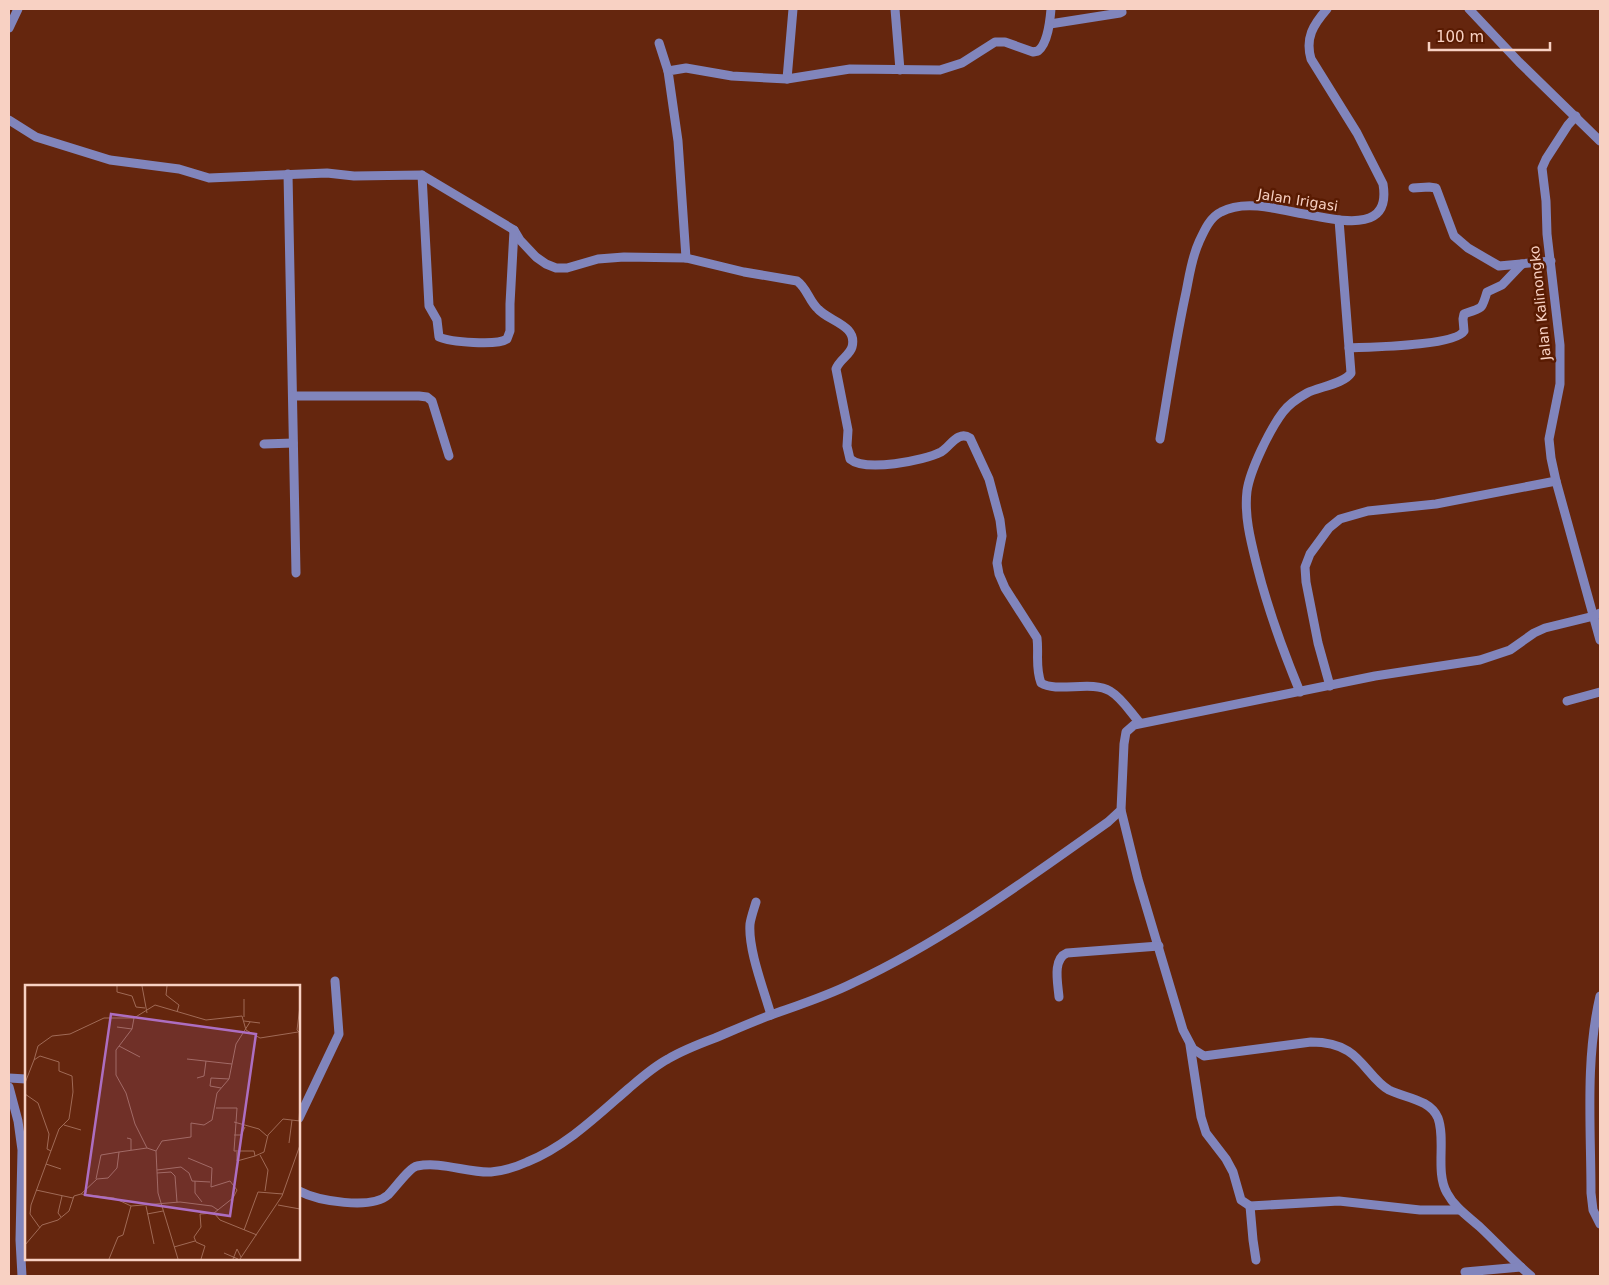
<svg xmlns="http://www.w3.org/2000/svg" width="1609" height="1285" viewBox="0 0 1609 1285" font-family="'DejaVu Sans',sans-serif">
<rect width="100%" height="100%" fill="#65260e"/>
<g fill="none" stroke-linecap="round" stroke-linejoin="round">
<g stroke="#8185bc" stroke-width="9">
<path d="M 895,9 L 900,70"/>
<path d="M 1469,9 L 1519,62 L 1600,141"/>
<path d="M 1050,24 L 1120,13 L 1122,12 L 1121,9"/>
<path d="M 9,28 L 18,9"/>
<path d="M 659,43 L 668,71"/>
<path d="M 787,79 L 793,9"/>
<path d="M 1576,116 L 1568,125 L 1546,159 L 1542,168 L 1546,201 L 1547,234 L 1560,345 L 1560,384 L 1549,439 L 1551,458 L 1556,481 L 1600,640"/>
<path d="M 9,120 L 36,137 L 110,160 L 179,169 L 209,178 L 327,173 L 354,176 L 422,175 L 514,230 L 520,240 L 536,257 L 546,264 L 556,268 L 567,268 L 598,259 L 624,257 L 686,258 L 744,272 L 797,281 C 807,288 809,301 818,309 C 828,321 858,325 852,347 C 850,355 839,360 836,369 L 848,430 L 847,446 L 850,459 C 865,472 924,461 941,452 C 948,448 952,440 959,437 C 963,435 967,436 970,438 L 989,479 L 1000,520 L 1002,536 L 997,563 L 999,574 L 1005,588 L 1037,638 C 1039,654 1035,667 1041,683 C 1057,693 1092,680 1110,691 C 1122,698 1131,713 1140,723"/>
<path d="M 288,174 L 296,573"/>
<path d="M 422,175 L 429,306 L 437,320 L 439,337 C 450,342 497,346 507,339 L 510,331 L 510,304 L 514,230"/>
<path d="M 1413,188 L 1429,187 L 1436,188 L 1454,236 L 1468,248 L 1499,266 L 1551,261"/>
<path d="M 686,258 L 678,141 L 668,71 L 686,68 L 732,76 L 787,79 L 850,69 L 940,70 L 962,63 L 995,42 L 1005,42 L 1033,52 L 1038,51 C 1048,43 1050,21 1051,9"/>
<path d="M 1349,348 C 1370,347 1455,346 1464,331 L 1463,319 L 1464,314 C 1482,307 1481,312 1487,292 L 1502,285 L 1522,264"/>
<path d="M 293,396 L 419,396 L 427,397 L 432,401 L 449,456"/>
<path d="M 1160,439 C 1168,392 1175,344 1185,297 C 1189,279 1191,259 1199,242 C 1204,231 1210,217 1221,212 C 1232,206 1246,205 1258,206 C 1277,208 1296,213 1315,216 C 1343,221 1391,232 1383,184 L 1357,133 L 1311,59 C 1305,38 1313,25 1327,9"/>
<path d="M 264,444 L 293,443"/>
<path d="M 1330,686 L 1318,643 L 1306,582 L 1305,567 L 1310,554 L 1329,528 L 1340,519 L 1368,511 L 1436,504 L 1556,481"/>
<path d="M 1300,692 C 1283,651 1268,610 1257,566 C 1251,542 1244,516 1247,491 C 1250,470 1270,429 1283,412 C 1289,404 1298,398 1307,393 C 1318,387 1344,384 1351,373 L 1339,220"/>
<path d="M 1567,701 L 1600,692"/>
<path d="M 1121,810 L 1138,879 L 1183,1030 L 1193,1049 L 1204,1056 L 1311,1042 C 1324,1042 1337,1044 1348,1051 C 1364,1061 1374,1082 1389,1090 C 1405,1098 1430,1099 1438,1118 C 1446,1140 1435,1172 1447,1193 C 1455,1208 1469,1217 1481,1228 C 1498,1244 1513,1261 1531,1276"/>
<path d="M 756,902 C 754,909 751,917 750,924 C 748,950 764,990 771,1015"/>
<path d="M 1600,996 C 1585,1060 1591,1128 1591,1193 L 1593,1210 L 1600,1224"/>
<path d="M 1059,997 C 1058,984 1052,959 1067,953 L 1159,946"/>
<path d="M 1190,1045 L 1201,1117 L 1206,1133 L 1226,1159 L 1233,1172 L 1241,1200 L 1250,1206 L 1339,1201 L 1420,1210 L 1459,1210"/>
<path d="M 9,1078 L 26,1079"/>
<path d="M 9,1087 L 18,1121 L 22,1150 L 20,1240 L 22,1276"/>
<path d="M 299,1118 L 339,1034 L 335,981"/>
<path d="M 299,1191 C 318,1201 371,1210 388,1195 C 395,1188 410,1167 417,1166 C 442,1161 467,1173 491,1172 C 503,1171 516,1167 527,1162 C 565,1147 597,1116 628,1089 C 641,1078 653,1067 668,1059 C 683,1050 699,1044 715,1038 C 734,1030 752,1022 771,1015 C 799,1005 827,996 853,983 C 945,940 1026,880 1108,822 L 1121,810 L 1124,744 L 1126,732 L 1134,725 L 1375,676 L 1480,660 L 1510,650 L 1534,633 L 1545,628 L 1594,616 L 1600,613"/>
<path d="M 1250,1206 L 1253,1240 L 1256,1260"/>
<path d="M 1465,1272 L 1521,1267"/>
</g>
</g>
<g text-anchor="middle" dominant-baseline="central" stroke-width="5" stroke-linejoin="round" paint-order="stroke">
<g font-size="14" fill="#f8d1c3" stroke="#591b02">
<text transform="translate(1298 200) rotate(9)">Jalan Irigasi</text>
<text transform="translate(1540 303) rotate(-96)">Jalan Kalinongko</text>
</g>
</g>
<g transform="translate(25 985)">
<rect width="275" height="275" fill="#65260e"/>
<path fill="none" stroke="#a06a56" stroke-width="1" d="M 92,1 L 92,7 L 107,11 L 111,22 L 120,23M 117,1 L 122,28M 142,1 L 141,10 L 154,20 L 152,27M 219,14 L 219,32M 275,21 L 272,45 L 275,48M 219,36 L 235,38M 92,42 L 107,44M 274,47 L 275,63M 94,61 L 115,72M 162,74 L 207,79M 172,93 L 179,91 L 181,76M 0,98 L 9,75M 196,103 L 185,101 L 186,93 L 204,94M 0,109 L 13,118 L 24,149 L 22,164 L 26,166M 191,123 L 212,123 L 209,166 L 229,166 L 230,171 L 239,167 L 243,150 L 258,134 L 275,136M 274,136 L 275,119M 209,137 L 234,144 L 242,151M 39,140 L 56,145M 209,150 L 216,150 L 220,142M 102,153 L 106,154 L 106,165M 264,158 L 267,135M 131,166 L 137,156 L 166,152 L 166,138 L 179,140 L 187,135 L 192,108 L 204,94 L 211,59 L 225,37M 212,167 L 212,176 L 230,171M 235,170 L 243,185 L 240,206M 163,173 L 187,183 L 186,202 L 205,196 L 212,205 L 208,213 L 189,228 L 175,229 L 176,242 L 169,252 L 171,257 L 180,261 L 176,274M 21,179 L 36,184M 132,185 L 156,182 L 164,188 L 167,196 L 185,197M 132,188 L 146,187 L 150,191 L 152,217M 71,194 L 76,170 L 94,167M 170,196 L 170,208 L 177,217M 11,205 L 48,213M 56,209 L 89,213 L 106,221 L 155,217 L 187,221 L 193,225M 253,220 L 275,224M 121,221 L 129,259M 189,228 L 195,235 L 232,250M 122,229 L 138,226M 36,232 L 33,228 L 37,211M 15,243 L 5,229 L 6,220 L 34,144 L 44,134 L 48,107 L 47,91 L 34,86 L 34,77 L 15,71 L 9,75 L 13,61 L 27,51 L 45,49 L 79,33 L 109,33M 219,245 L 233,207 L 258,209M 0,260 L 17,240 L 33,235 L 44,226 L 49,211 L 56,209 L 72,194 L 83,193 L 92,183 L 94,167 L 122,163M 149,262 L 170,256M 199,268 L 213,274M 84,274 L 93,252 L 98,250 L 106,221M 153,274 L 133,208 L 131,166 L 122,163 L 110,139 L 101,108 L 91,90 L 91,65 L 107,44 L 109,33 L 130,20 L 181,35 L 217,31 L 221,45 L 235,53 L 273,47M 208,274 L 212,264 L 216,272M 215,274 L 257,211 L 275,160"/>
<path fill="#ad6ec1" fill-opacity="0.15" stroke="#ad6ec1" stroke-width="2.5" d="M 86,29 L 231,49 L 205,231 L 60,210 Z"/>
<rect width="275" height="275" fill="none" stroke="#f8d1c3" stroke-width="2.5"/>
</g>
<rect width="1609" height="1285" fill="none" stroke="#f8d1c3" stroke-width="20"/>
<path d="M1429 42v8h121v-8" fill="none" stroke="#f8d1c3" stroke-width="2.5"/>
<text x="1436" y="42" font-size="15" fill="#f8d1c3" stroke="#591b02" stroke-width="4" paint-order="stroke">100 m</text>
</svg>
